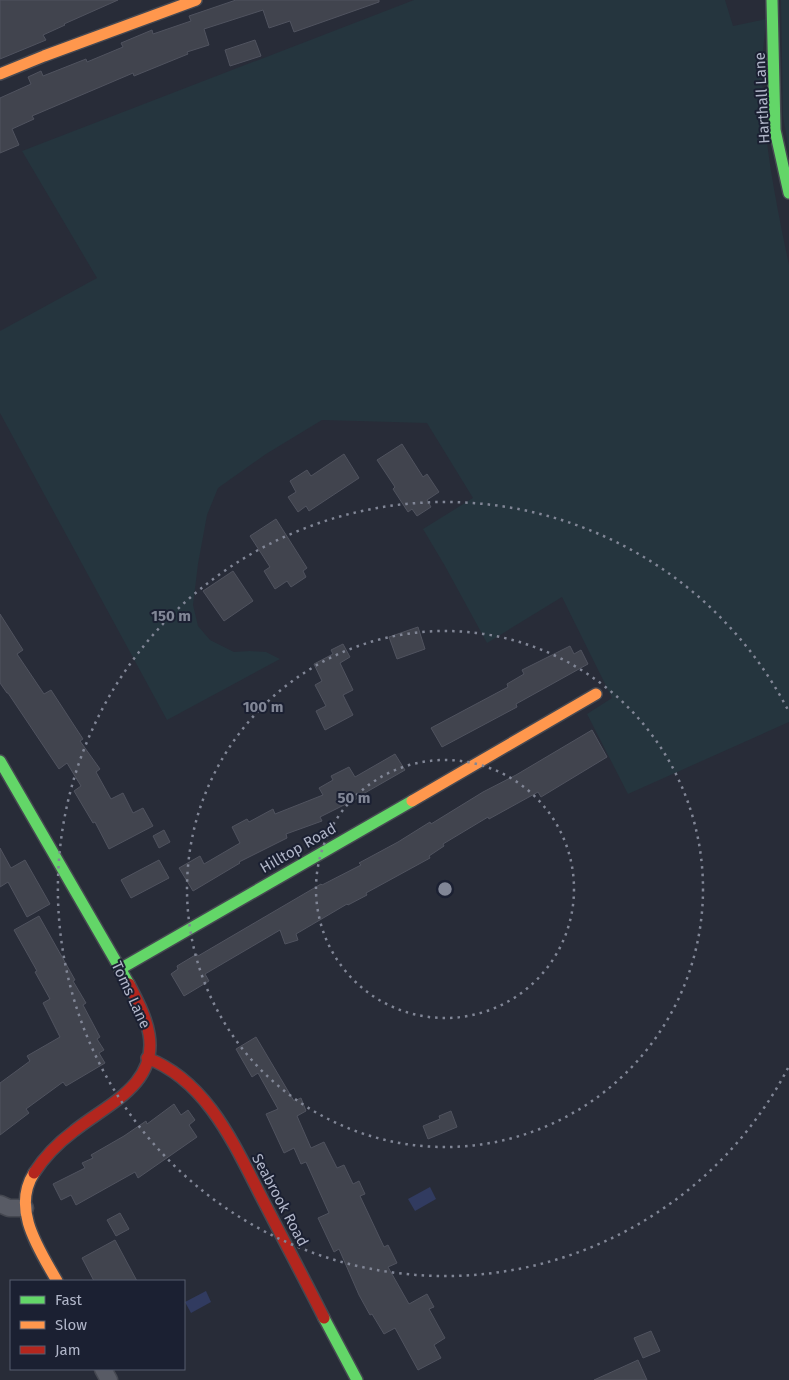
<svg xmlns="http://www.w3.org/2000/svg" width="789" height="1380" viewBox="0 0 789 1380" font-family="'Fira Sans',sans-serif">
<rect width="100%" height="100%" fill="#282c38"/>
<g fill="#25353e">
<path d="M 414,0 L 725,0 L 733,26 L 766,19 C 765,38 761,58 762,76 C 763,139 776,203 789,265 L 789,722 L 628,794 L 587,714 L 612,698 L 562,597 L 487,643 L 445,566 L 423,529 L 473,498 L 427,423 L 322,420 L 266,454 L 218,488 L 207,515 L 198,564 L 193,605 L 198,626 L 210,640 L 234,652 L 250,651 L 266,652 L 280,659 L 167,720 L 0,413 L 0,331 L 97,278 L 22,151 Z"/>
<path d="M 781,0 L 789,0 L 789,151 L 783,116 Z"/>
</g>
<g fill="#313b60">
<path d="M 430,1187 L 436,1199 L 415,1211 L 408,1199 Z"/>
<path d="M 206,1291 L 211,1302 L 191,1313 L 185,1302 Z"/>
</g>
<g fill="#41444e" stroke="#50535f">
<path d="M 0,0 L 118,0 L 64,24 L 65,25 L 43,35 L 46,40 L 0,59 Z"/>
<path d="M 236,0 L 379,0 L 379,2 L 294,32 L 290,21 L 269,28 L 263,10 L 204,29 L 209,45 L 187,52 L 188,54 L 134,76 L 133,73 L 32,116 L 34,119 L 12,129 L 19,145 L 0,153 L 0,98 L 31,84 L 28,77 L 41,71 L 43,76 L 86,59 L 87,62 L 123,47 L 121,43 L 152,30 L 153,34 L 191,21 L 189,16 Z"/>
<path d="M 255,40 L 261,56 L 230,66 L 225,50 Z"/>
<path d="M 402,444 L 423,477 L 427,474 L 439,492 L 427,500 L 431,507 L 417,516 L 412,509 L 408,512 L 393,489 L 395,487 L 377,460 Z"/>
<path d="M 344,454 L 359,478 L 309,511 L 306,506 L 298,512 L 288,497 L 296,492 L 290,481 L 307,470 L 311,476 Z"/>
<path d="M 276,519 L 307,568 L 303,571 L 306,577 L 291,587 L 287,581 L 275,589 L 264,571 L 270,567 L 250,536 Z"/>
<path d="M 233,571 L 253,601 L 224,621 L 203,591 Z"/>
<path d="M 0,614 L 23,650 L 17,654 L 44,694 L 51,690 L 83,739 L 80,741 L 100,769 L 96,772 L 111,799 L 123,793 L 133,813 L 143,808 L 153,826 L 109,849 L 95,822 L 93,823 L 74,791 L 81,786 L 67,763 L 59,769 L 8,693 L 7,693 L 0,683 Z"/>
<path d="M 418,627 L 425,649 L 397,659 L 389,637 Z"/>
<path d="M 343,644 L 350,657 L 340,663 L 353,690 L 343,695 L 353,715 L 325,730 L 316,711 L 326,706 L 315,685 L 322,681 L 314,664 L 333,654 L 331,650 Z"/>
<path d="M 570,646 L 574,654 L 581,650 L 588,664 L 516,704 L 517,707 L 442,747 L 431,728 L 508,687 L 507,684 L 524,674 L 522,670 Z"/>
<path d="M 592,730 L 607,757 L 541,797 L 538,792 L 489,819 L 488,817 L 443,844 L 444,846 L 429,856 L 430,858 L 366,893 L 367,895 L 348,905 L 347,904 L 296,934 L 298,940 L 285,944 L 280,930 L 205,974 L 209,981 L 184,996 L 171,974 L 178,969 L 177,966 L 197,954 L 198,956 L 321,884 L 322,885 L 361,865 L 359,863 L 398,842 L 430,822 L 431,824 L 483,792 L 516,775 Z"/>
<path d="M 395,754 L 405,770 L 363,794 L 364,795 L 320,817 L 322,821 L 286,834 L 287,838 L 239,862 L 240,863 L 193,891 L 179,868 L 200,856 L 204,864 L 240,843 L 232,827 L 247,819 L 249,822 L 273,809 L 275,814 L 323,795 L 319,788 L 333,780 L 331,776 L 349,767 L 355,777 Z"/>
<path d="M 164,830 L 170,842 L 159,848 L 153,836 Z"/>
<path d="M 0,848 L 11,868 L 25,860 L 50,904 L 27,917 L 8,882 L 0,887 Z"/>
<path d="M 159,860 L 169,878 L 131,898 L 121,880 Z"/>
<path d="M 39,916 L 75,980 L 73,981 L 86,1003 L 83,1005 L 100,1037 L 97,1039 L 104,1050 L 99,1053 L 105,1063 L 66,1086 L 63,1082 L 26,1109 L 29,1113 L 0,1135 L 0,1083 L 30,1061 L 27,1056 L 60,1037 L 43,1003 L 50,999 L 35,972 L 37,971 L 14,930 Z"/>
<path d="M 256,1037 L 294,1101 L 301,1098 L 306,1111 L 297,1116 L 311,1148 L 324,1142 L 337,1168 L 344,1165 L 353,1184 L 359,1181 L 365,1194 L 360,1196 L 384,1247 L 388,1245 L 397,1263 L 388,1267 L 409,1304 L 427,1294 L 434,1307 L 429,1309 L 445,1338 L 434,1345 L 441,1358 L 418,1370 L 395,1328 L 384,1334 L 372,1314 L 370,1315 L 359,1295 L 339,1249 L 334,1252 L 318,1218 L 329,1213 L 306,1162 L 301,1164 L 294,1148 L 284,1153 L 266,1114 L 278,1109 L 258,1073 L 252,1077 L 236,1049 Z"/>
<path d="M 174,1104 L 181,1115 L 188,1110 L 195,1120 L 189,1125 L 197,1137 L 138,1178 L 135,1172 L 76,1205 L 71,1195 L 61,1200 L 53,1184 L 85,1168 L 82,1163 L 93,1158 L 91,1155 L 124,1136 L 146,1121 L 147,1124 Z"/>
<path d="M 451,1111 L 457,1127 L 428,1139 L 423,1126 L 440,1119 L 439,1116 Z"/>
<path d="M 120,1213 L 129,1229 L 116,1236 L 107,1220 Z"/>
<path d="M 115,1240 L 137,1281 L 94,1281 L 82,1258 Z"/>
<path d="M 651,1331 L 660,1351 L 643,1358 L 634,1338 Z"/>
<path d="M 638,1360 L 647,1380 L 594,1380 Z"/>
</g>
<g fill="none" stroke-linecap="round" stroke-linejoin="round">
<defs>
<g id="street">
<path d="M 0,1204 L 9,1208 L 25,1208"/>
<path d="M 103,1369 L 109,1380"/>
</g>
<g id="fast">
<path d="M 772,0 L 775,130 L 789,193"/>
<path d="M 0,761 L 129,984"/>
<path d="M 120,969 L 412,801"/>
<path d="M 324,1318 L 357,1380"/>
</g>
<g id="slow">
<path d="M 0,74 L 44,56 L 196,0"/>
<path d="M 412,801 L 596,694"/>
<path d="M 34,1173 C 11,1209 39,1249 57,1281"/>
</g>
<g id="jam">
<path d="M 147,1058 C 210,1082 237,1151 266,1206 C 285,1243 305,1280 324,1318"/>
<path d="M 34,1173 C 45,1156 58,1143 74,1131 C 106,1105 158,1085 149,1034 C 146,1016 137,1000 129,984"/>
</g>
</defs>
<use href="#street" stroke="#454851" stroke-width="19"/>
<use href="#fast" stroke="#454851" stroke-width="14"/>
<use href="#slow" stroke="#454851" stroke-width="14"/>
<use href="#jam" stroke="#454851" stroke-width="14"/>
<use href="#street" stroke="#585b65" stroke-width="16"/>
<use href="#fast" stroke="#63d668" stroke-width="11"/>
<use href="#slow" stroke="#ff974d" stroke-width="11"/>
<use href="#jam" stroke="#b3261e" stroke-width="11"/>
</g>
<g fill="none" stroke="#818696" stroke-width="2.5" stroke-dasharray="2.5 5">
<circle cx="445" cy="889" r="129"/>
<circle cx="445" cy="889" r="258"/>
<path d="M788 1068A387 387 0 1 1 788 710"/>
</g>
<g text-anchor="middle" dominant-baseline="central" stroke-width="4" stroke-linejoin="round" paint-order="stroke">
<g font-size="15" fill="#b1b6c9" stroke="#1b2032">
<text transform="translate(762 98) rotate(-93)">Harthall Lane</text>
<text transform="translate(298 848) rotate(-30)">Hilltop Road</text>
<text transform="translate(131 995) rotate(65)">Toms Lane</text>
<text transform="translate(280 1200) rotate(62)">Seabrook Road</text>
</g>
</g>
<circle cx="445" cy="889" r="8" fill="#818696" stroke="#1b2032" stroke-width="2.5"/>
<g font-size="15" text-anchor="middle" font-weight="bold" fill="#818696" stroke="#1b2032" stroke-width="4" stroke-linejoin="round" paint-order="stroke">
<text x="171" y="621">150 m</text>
<text x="263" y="712">100 m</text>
<text x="354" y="803">50 m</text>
</g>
<rect x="10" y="1280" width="175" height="90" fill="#1b2032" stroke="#575c6e"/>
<rect x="20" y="1296" width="25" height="8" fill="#63d668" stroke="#575c6e"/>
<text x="55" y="1305" font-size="15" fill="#b1b6c9">Fast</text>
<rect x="20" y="1321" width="25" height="8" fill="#ff974d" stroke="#575c6e"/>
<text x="55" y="1330" font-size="15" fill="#b1b6c9">Slow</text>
<rect x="20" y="1346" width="25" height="8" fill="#b3261e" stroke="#575c6e"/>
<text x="55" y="1355" font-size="15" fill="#b1b6c9">Jam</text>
</svg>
